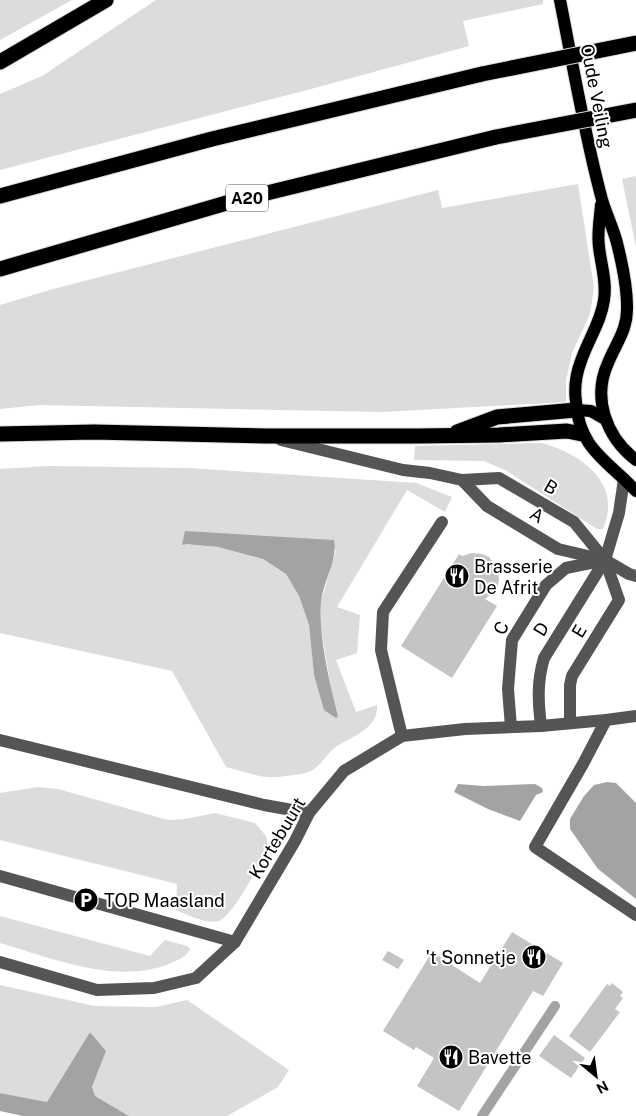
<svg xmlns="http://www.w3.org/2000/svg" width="636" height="1116" viewBox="0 0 636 1116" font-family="'Public Sans',sans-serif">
<rect width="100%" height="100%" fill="#fff"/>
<g fill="#dcdcdc" fill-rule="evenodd">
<path d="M 0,0 L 72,0 L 0,40 Z"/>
<path d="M 156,0 L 543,0 L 543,4 L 463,21 L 469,46 L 311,89 L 0,170 L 0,94 L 42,76 Z"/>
<path d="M 636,176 L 636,247 L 622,179 Z"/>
<path d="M 578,184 L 594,288 L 590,314 L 572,353 L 566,381 L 566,402 L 382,412 L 39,405 L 0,409 L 0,305 L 53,289 L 438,190 L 442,208 Z"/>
<path d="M 542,443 C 581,454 623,483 603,529 L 597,529 L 507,471 L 484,461 L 414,460 L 415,446 Z"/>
<path d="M 48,466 L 190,468 L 416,483 L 452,497 L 445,512 L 407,490 L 337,607 L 360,615 L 357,653 L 336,660 L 356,712 L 377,705 C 379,728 353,736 337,746 C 326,753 320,770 305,773 C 294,775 279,778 267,777 C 254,776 239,770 226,767 L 172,671 L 0,633 L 0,469 ZM 186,544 L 336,550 L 321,601 L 320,623 L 336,717 L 314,675 L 309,625 L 299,596 L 286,574 L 263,559 L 218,547 Z"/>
<path d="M 37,787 L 58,789 L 168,820 L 185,819 L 215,813 L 255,823 L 266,836 L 268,845 L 265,854 C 257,868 232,918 218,921 C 205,924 188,915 176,910 L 177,884 L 0,840 L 0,793 Z"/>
<path d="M 0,916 L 150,956 L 165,940 L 187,946 L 190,949 C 186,958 177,960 169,964 C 115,985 52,958 0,943 Z"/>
<path d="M 0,985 L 95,1006 L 156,1007 L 187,1000 L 289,1070 L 278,1087 L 227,1116 L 129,1116 L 95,1096 L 92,1087 L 106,1051 L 90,1032 L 47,1102 L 0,1093 Z"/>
</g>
<g fill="#a3a3a3">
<path d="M 185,531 L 334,540 C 338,561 323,581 321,602 C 318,634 330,684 338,716 L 336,718 L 324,710 L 314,675 L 309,625 L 299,596 L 286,574 L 263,559 L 218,547 L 186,544 L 182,545 Z"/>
<path d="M 607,782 L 616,783 L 636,803 L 636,899 L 598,869 L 570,829 L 570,819 L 584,796 L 594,785 Z"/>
<path d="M 458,784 L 484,786 L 535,784 L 542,788 L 543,792 L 536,795 L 520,821 L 488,809 L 454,792 Z"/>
<path d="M 90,1032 L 106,1051 L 92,1087 L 95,1096 L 129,1116 L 23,1116 L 0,1111 L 0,1093 L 47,1102 Z"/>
</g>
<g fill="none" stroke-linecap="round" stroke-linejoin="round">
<path stroke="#a3a3a3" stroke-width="10" d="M 482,1116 L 555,1006"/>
</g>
<g fill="#c4c4c4">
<path d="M 472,553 L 482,554 L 489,557 L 498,569 L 499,580 L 497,588 L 492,594 L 485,599 L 497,606 L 452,678 L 401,646 L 459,554 L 462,556 Z"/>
<path d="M 512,932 L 563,963 L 543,996 L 533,991 L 459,1111 L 417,1086 L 434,1058 L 416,1047 L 414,1050 L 383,1031 L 432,952 L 480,983 Z"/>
<path d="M 388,951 L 404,960 L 398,969 L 382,960 Z"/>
<path d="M 612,983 L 623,992 L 620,996 L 623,998 L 615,1009 L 620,1012 L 590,1052 L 569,1036 L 607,984 L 610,986 Z"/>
<path d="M 554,1035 L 585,1058 L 571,1078 L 539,1056 Z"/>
</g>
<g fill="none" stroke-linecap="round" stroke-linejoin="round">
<defs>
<g id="major">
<path d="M 560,0 C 573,66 584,132 601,196 C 605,212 613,227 617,243 C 622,263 627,286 627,306 C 628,330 616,343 608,363 C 592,398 606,437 636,460"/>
<path d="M 601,205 C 600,218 597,234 599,247 C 601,265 607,282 604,300 C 601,322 588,340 581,361 C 576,374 574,388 576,402 C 579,449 607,460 636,491"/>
<path d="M 576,410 L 591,411 L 605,419"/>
</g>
<g id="highway">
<path d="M 0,62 L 106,0"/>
<path d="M 0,196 L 212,139 L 482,74"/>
<path d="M 0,269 L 230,202 L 496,137"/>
<path d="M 457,432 L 497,417 L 576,410"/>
<path d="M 0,434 L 94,432 L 267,436 L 418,436 L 499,435 L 567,431 L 582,434"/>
</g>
</defs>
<use href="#major" stroke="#dbdbdb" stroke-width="14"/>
<use href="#highway" stroke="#dbdbdb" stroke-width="17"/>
<g stroke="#555" stroke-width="12">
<path d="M 281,440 L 403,470 L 430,473 L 462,480 L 499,478 L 574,522 L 605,560 L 619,600 L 572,676 L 570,685 L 570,723"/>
<path d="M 462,480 L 487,506 L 558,549 L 605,560 L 629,574 L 636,576"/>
<path d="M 606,720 L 583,764 L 535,847 L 636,915"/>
<path d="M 541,726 C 538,701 537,682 544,658 L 605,560 L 619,513 L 624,479"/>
<path d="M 511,727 L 508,689 L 512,640 L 546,585 L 566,568 L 605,560"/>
<path d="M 402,736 L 381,650 L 383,612 L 442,522"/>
<path d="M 0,740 L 264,805 L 309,813"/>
<path d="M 0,876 L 235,942"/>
<path d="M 0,962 L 97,990 L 154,988 L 196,978 L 235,942 L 295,841 L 309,813 L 344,771 L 402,736 L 465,729 L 541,726 L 606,720 L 636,716"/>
</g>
<use href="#major" stroke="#000" stroke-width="12"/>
<use href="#highway" stroke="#000" stroke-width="15"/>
<defs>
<g id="highway-bridge">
<path d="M 482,74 L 636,43"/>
<path d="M 496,137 L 636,110"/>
</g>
</defs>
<use href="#highway-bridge" stroke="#dbdbdb" stroke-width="17" stroke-linecap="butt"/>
<use href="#highway-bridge" stroke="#000" stroke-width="15"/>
</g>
<defs>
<symbol id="restaurant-disc" viewBox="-11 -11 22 22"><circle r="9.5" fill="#000" stroke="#fff"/><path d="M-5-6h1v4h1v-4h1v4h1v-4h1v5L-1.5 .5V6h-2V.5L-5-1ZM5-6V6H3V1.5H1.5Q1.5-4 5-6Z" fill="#fff"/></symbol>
<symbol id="parking-disc" viewBox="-11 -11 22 22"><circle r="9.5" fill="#000" stroke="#fff"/><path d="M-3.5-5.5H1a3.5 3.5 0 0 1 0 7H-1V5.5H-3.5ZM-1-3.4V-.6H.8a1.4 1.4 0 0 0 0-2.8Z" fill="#fff"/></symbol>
</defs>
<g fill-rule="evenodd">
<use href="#restaurant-disc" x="443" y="562" width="28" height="28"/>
<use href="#parking-disc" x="72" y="886" width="28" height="28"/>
<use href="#restaurant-disc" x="520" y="943" width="28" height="28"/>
<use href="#restaurant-disc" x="437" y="1043" width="28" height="28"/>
</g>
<g text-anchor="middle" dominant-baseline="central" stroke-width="4" stroke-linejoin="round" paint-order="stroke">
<rect fill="#fff" stroke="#4c4c4c" stroke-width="1" x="226" y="184.5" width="42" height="27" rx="4"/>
<g font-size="16" font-weight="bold" fill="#000">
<text x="247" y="198">A20</text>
</g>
<g font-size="18" fill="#000" stroke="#fff">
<text transform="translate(597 96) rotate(79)">Oude Veiling</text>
<text transform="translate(551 487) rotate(30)">B</text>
<text transform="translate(537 515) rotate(31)">A</text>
<text transform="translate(501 628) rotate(-65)">C</text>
<text transform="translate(541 629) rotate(-58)">D</text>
<text transform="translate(579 631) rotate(-59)">E</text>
<text transform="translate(277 838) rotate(-59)">Kortebuurt</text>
</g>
<g font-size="18" fill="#000" stroke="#fff" text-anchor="start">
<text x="474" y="566">Brasserie<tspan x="474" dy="21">De Afrit</tspan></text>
<text x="104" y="900">TOP Maasland</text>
<text x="516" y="957" text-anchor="end">'t Sonnetje</text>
<text x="468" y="1057">Bavette</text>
</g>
</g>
<g transform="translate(596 1076) rotate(151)" stroke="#ffffff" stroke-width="4" paint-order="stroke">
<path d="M0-4L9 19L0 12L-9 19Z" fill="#000000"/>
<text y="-8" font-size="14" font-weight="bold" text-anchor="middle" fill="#000000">N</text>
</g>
</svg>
